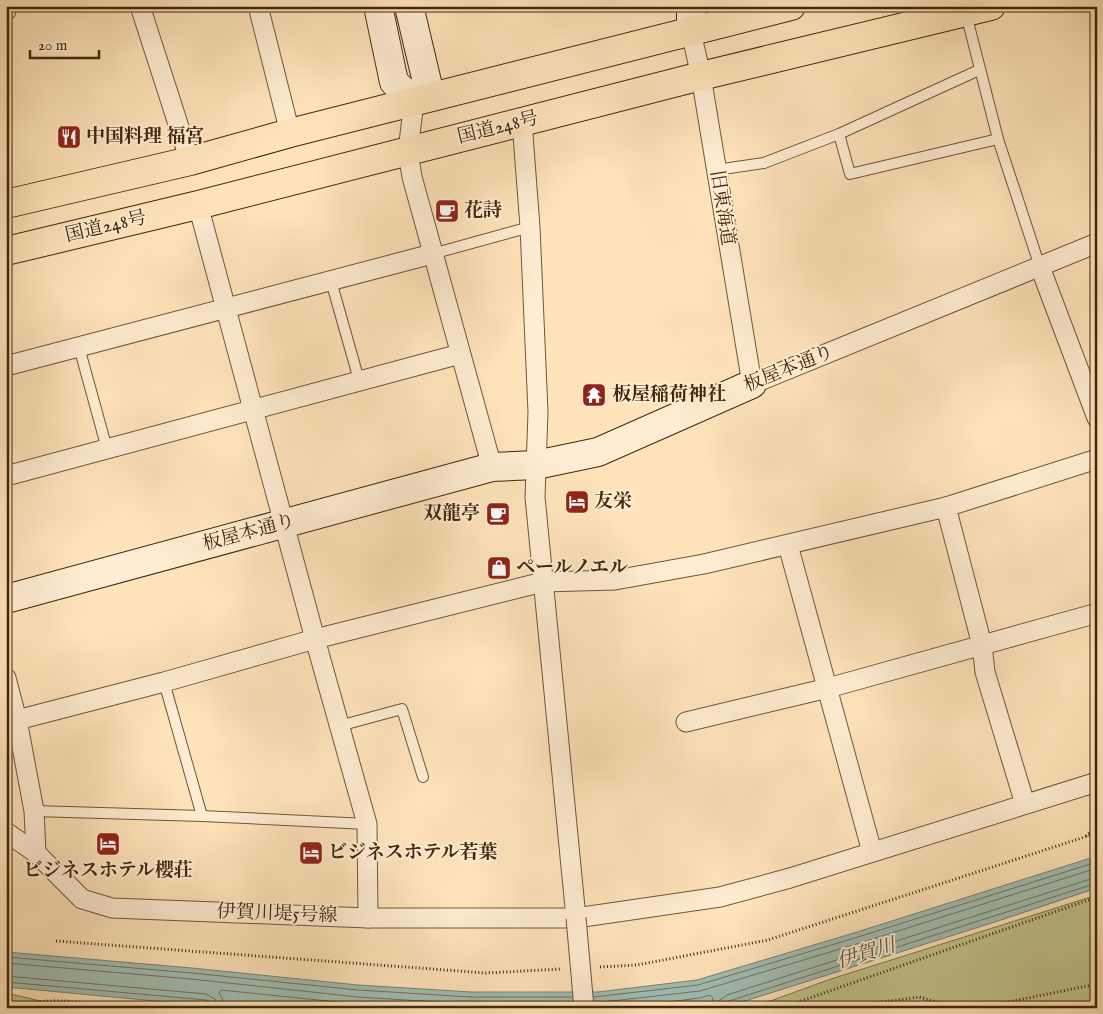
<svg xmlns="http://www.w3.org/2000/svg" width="1103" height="1014" viewBox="0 0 1103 1014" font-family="'IM FELL English','Noto Serif JP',serif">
<rect width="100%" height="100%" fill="#ffe4bb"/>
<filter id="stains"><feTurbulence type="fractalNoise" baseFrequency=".004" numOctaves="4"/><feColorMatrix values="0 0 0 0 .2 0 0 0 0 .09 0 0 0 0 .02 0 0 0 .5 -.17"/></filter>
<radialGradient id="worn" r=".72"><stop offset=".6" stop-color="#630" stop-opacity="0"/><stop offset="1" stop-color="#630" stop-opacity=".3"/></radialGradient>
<g fill="#c2c48f" stroke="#82764e">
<path d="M 1097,895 L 1097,1008 L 751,1008 L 831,979 Z"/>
<path d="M 6,993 L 71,1008 L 6,1008 Z"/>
</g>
<path fill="#a1beb4" stroke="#7b8271" d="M 1097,856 L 1097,888 L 998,921 L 723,1008 L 230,1008 L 6,987 L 6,952 L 192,968 L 358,985 L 471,992 L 598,992 L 697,980 L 857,932 Z"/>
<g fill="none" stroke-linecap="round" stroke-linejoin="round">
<g stroke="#727260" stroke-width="1">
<path d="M 6,957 L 192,973 L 358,990 L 471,997 L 572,997"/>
<path d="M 6,963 L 191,979 L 358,997 L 471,1004 L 573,1003"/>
<path d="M 6,976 L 206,994 L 215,999 L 217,1008"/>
<path d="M 6,982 L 206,1000 L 210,1003 L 211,1008"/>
<path d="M 594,997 L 698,985 L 858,937 L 1097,862"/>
<path d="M 594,1003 L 700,991 L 860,943 L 1097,868"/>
<path d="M 225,1008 L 223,1000 L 219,993 L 221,990 L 357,1004 L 417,1008"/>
<path d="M 624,1008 L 699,998 L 710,995 L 713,998 L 711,1008"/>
<path d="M 719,1008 L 720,1000 L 727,995 L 1097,877"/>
<path d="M 725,1008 L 726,1003 L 729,1001 L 1097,883"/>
</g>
<defs>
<g id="lane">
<path d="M 966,14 L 998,139 L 1040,267"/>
<path d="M 839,134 L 850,174 L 998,139"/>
<path d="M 716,170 L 764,163 L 839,134 L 979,70"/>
<path d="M 432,254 L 530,227"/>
<path d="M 331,281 L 359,380"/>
<path d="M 79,347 L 107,449"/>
<path d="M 164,682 L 202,816"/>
<path d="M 339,726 L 402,709 L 423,777"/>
<path d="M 34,811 L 202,816 L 367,824"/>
</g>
<g id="street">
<path d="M 140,6 L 190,161"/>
<path d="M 258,6 L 290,133"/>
<path d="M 6,11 L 7,6"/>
<path d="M 691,32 L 701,76 L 752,384 L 1097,243"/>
<path d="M 414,101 L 408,151 L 412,177 L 492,467"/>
<path d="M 522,122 L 530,227 L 538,412 L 535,497 L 576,918"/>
<path d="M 198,205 L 315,639 L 367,824 L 368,918"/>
<path d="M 1040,267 L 1097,418"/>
<path d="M 6,366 L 432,254"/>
<path d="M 6,476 L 460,354"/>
<path d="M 946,507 L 982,645 L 985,672 L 1025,804"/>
<path d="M 788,545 L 872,852"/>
<path d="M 6,678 L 17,720 L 34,811 L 36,853"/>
<path d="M 17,720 L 164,682 L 315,639 L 543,582 L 615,580 L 704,564 L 946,507 L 1097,459"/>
<path d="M 686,722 L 828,688 L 1094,614"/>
<path d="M 6,832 L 36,853 L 82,899 L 112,908 L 368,918 L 576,918 L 720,897 L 790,878 L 1097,782"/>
</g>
<g id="secondary">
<path d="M 378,6 L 394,82 L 414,101 L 427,82 L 409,6"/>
<path d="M 691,6 L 691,32"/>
<path d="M 6,599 L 492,467 L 536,465 L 598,452 L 752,384"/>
</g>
<g id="highway">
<path d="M 6,204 L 190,161 L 290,133 L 791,6"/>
<path d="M 6,251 L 198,205 L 701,76 L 991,6"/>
</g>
</defs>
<use href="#lane" stroke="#715638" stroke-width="12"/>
<use href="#street" stroke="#715638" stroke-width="21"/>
<use href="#secondary" stroke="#42270d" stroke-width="30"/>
<use href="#highway" stroke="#42270d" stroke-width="30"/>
<g stroke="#42270d" stroke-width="3" stroke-dasharray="1 2.5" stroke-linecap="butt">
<path d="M 1086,836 L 1097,826"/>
<path d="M 56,941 L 486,973 L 561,969"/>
<path d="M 600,967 L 637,965 L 768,940 L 1097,833"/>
<path d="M 20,1008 C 49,994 86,1004 116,1008"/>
<path d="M 781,1008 L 1097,897"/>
<path d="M 840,1008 L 919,997 L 956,1008"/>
<path d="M 971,1008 L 1018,1000 L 1097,984"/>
</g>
<use href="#lane" stroke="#ffedd3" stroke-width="10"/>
<use href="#street" stroke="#ffedd3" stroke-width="19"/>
<use href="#secondary" stroke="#ffedd3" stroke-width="28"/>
<use href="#highway" stroke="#ffe4bb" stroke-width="28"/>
<defs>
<path id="street-bridge" d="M 576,918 L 584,1008"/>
</defs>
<use href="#street-bridge" stroke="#715638" stroke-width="21" stroke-linecap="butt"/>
<use href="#street-bridge" stroke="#ffedd3" stroke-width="19"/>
</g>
<defs>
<symbol id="restaurant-square" viewBox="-11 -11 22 22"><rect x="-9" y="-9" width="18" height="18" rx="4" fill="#8f2418" stroke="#ffedd3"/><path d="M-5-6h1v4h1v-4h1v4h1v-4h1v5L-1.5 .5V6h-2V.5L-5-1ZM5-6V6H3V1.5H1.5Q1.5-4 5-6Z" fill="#fff"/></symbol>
<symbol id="cafe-square" viewBox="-11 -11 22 22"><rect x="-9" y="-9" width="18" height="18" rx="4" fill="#8f2418" stroke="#ffedd3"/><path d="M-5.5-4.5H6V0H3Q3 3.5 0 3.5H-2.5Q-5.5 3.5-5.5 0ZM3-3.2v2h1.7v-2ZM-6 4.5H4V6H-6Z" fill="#fff"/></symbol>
<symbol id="temple-square" viewBox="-11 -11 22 22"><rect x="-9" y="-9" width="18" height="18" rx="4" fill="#8f2418" stroke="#ffedd3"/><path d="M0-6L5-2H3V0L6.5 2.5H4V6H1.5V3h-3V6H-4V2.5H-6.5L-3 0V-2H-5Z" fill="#fff"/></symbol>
<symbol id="hotel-square" viewBox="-11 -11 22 22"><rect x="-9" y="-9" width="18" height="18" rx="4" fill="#8f2418" stroke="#ffedd3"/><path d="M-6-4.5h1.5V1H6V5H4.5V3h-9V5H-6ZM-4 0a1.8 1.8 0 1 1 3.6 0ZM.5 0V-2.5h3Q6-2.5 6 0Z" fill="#fff"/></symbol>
<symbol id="shop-square" viewBox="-11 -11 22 22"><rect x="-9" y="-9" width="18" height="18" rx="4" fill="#8f2418" stroke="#ffedd3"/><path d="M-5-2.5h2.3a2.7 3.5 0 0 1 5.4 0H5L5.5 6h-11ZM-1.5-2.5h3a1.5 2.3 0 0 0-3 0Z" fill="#fff"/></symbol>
</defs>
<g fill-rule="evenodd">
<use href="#restaurant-square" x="55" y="123" width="28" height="28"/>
<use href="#cafe-square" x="433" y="197" width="28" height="28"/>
<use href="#temple-square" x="580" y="381" width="28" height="28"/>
<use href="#hotel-square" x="563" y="488" width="28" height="28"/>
<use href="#cafe-square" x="484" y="500" width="28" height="28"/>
<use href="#shop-square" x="485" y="554" width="28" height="28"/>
<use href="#hotel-square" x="94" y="830" width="28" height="28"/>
<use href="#hotel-square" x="297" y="839" width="28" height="28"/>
</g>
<g text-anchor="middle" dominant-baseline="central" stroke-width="4" stroke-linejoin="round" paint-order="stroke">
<g font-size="19" fill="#42270d" stroke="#ffedd3">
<text transform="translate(498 128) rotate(-14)">国道248号</text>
<text transform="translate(722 208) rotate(81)">旧東海道</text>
<text transform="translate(106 227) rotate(-13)">国道248号</text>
<text transform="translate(789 369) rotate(-22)">板屋本通り</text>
<text transform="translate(249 533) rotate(-15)">板屋本通り</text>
<text transform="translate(277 914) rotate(2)">伊賀川堤5号線</text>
</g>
<g font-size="19" font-weight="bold" fill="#42270d" stroke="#ffedd3" text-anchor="start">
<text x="86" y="137">中国料理 福宮</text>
<text x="464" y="211">花詩</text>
<text x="612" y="395">板屋稲荷神社</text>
<text x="594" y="502">友栄</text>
<text x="480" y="514" text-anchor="end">双龍亭</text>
<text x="516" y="568">ペールノエル</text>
<text x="328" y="853">ビジネスホテル若葉</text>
<text x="108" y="871" text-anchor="middle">ビジネスホテル櫻荘</text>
</g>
<g font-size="20" font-style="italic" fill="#5e543f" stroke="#ffedd3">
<text transform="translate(866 954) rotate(-17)">伊賀川</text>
</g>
</g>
<rect width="1103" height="1014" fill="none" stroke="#ffe4bb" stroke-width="25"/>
<rect x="8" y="8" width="1088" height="999" fill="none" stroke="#42270d" stroke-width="2.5"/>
<rect x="12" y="12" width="1078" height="989" fill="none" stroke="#42270d"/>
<path d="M30 50v8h69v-8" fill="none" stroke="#42270d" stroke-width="2.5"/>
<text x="38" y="50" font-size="15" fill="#42270d" stroke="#ffedd3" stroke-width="4" paint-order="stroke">20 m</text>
<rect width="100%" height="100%" filter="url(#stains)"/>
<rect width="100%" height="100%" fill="url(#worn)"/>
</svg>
